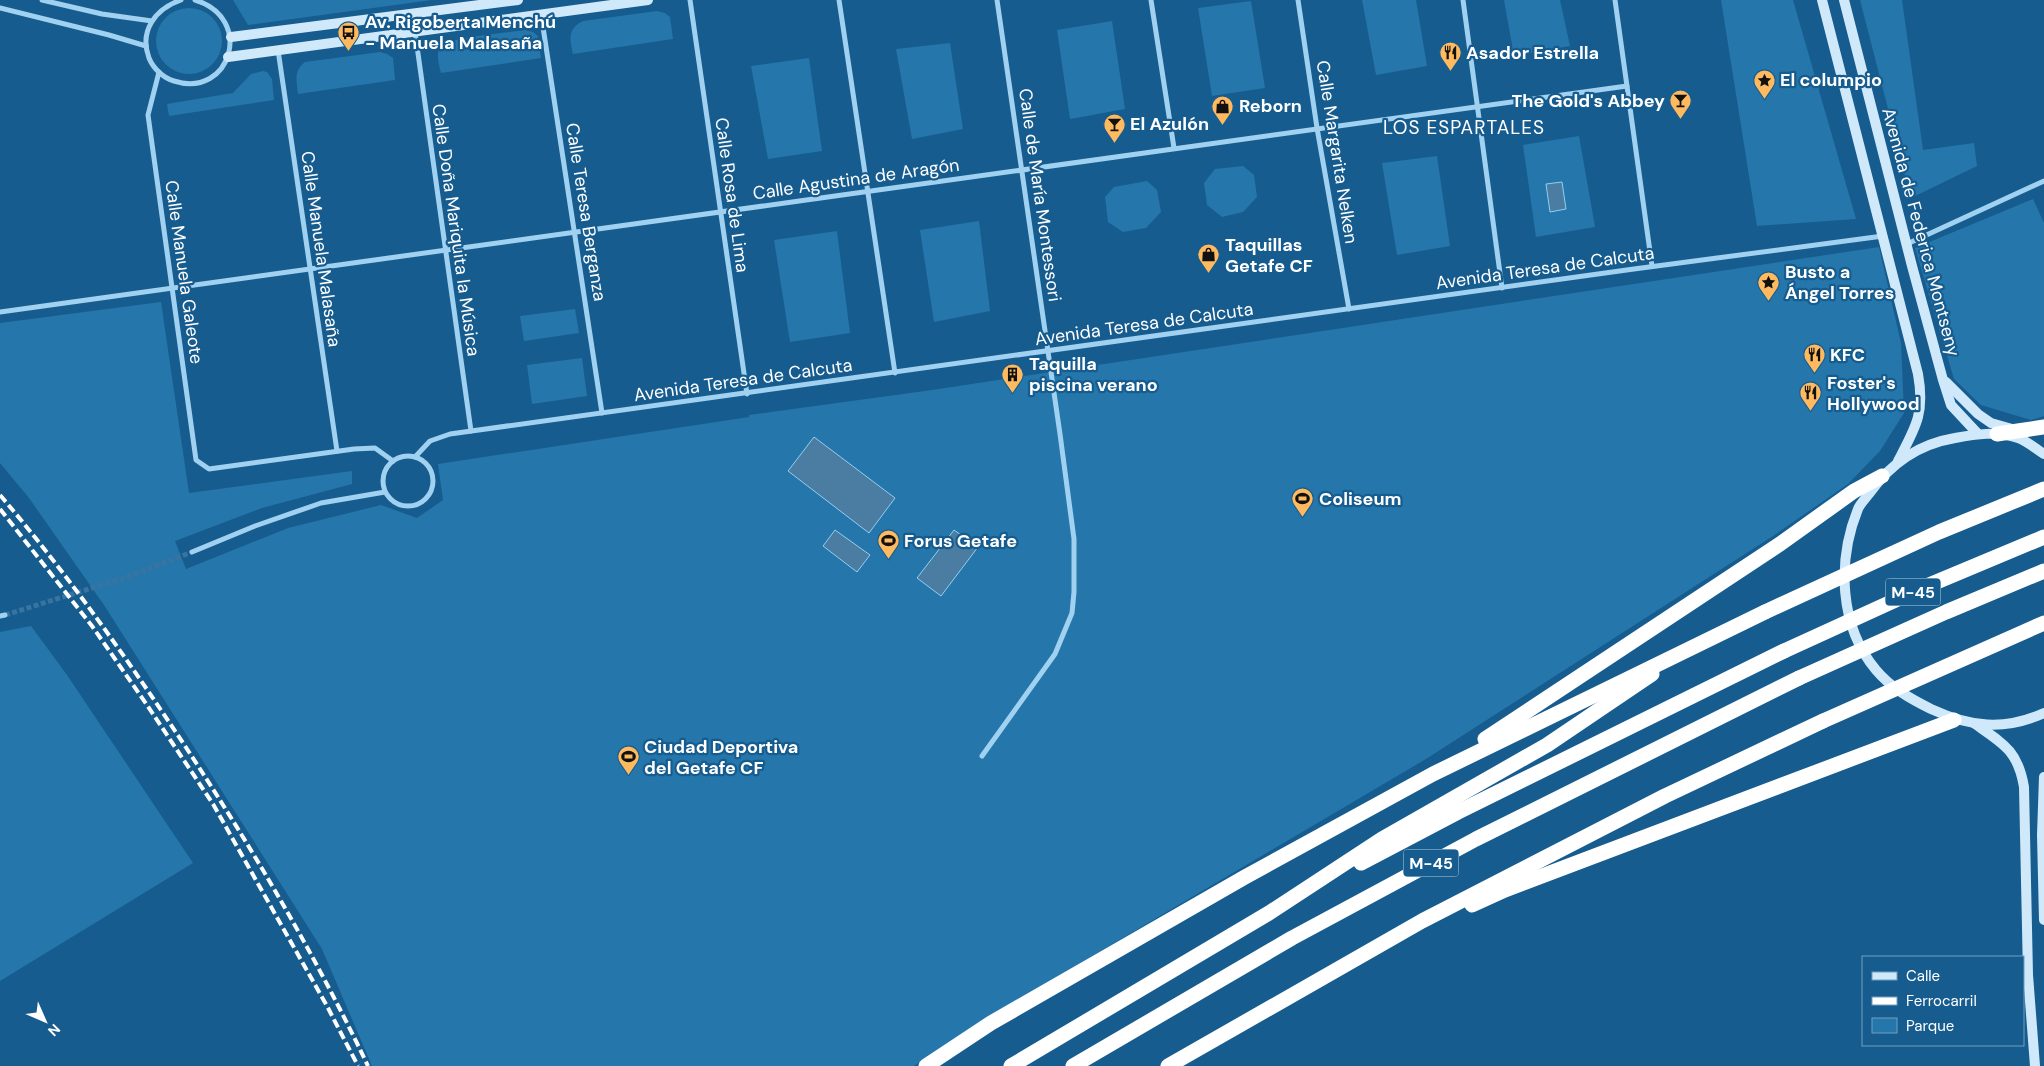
<svg xmlns="http://www.w3.org/2000/svg" width="2044" height="1066" viewBox="0 0 2044 1066" font-family="'DM Sans',sans-serif">
<rect width="100%" height="100%" fill="#165c8f"/>
<g fill="#2576ab">
<path d="M 233,0 L 432,0 L 248,25 Z"/>
<path d="M 1362,0 L 1416,0 L 1427,66 L 1376,75 Z"/>
<path d="M 1504,0 L 1560,0 L 1570,46 L 1514,56 Z"/>
<path d="M 1721,0 L 1793,0 L 1856,219 L 1757,226 Z"/>
<path d="M 1860,0 L 1902,0 L 1923,150 L 1974,143 L 1977,166 L 1911,198 Z"/>
<path d="M 1251,1 L 1265,88 L 1212,96 L 1198,8 Z"/>
<circle cx="189" cy="41" r="33"/>
<path d="M 657,11 L 665,13 L 670,17 L 673,39 L 573,54 C 570,39 567,29 583,21 Z"/>
<path d="M 1112,21 L 1125,109 L 1070,119 L 1057,30 Z"/>
<path d="M 525,30 L 533,32 L 538,36 L 541,58 L 441,73 C 439,65 435,53 441,47 C 450,36 509,33 525,30 Z"/>
<path d="M 950,43 L 963,129 L 912,139 L 896,49 Z"/>
<path d="M 380,52 L 387,54 L 393,58 L 395,80 L 298,94 C 297,81 293,71 305,62 Z"/>
<path d="M 809,58 L 822,151 L 768,159 L 751,66 Z"/>
<path d="M 263,71 L 267,72 L 272,79 L 274,100 L 169,116 L 167,104 L 233,93 L 251,74 Z"/>
<path d="M 1579,136 L 1595,227 L 1536,237 L 1523,145 Z"/>
<path d="M 1437,156 L 1450,246 L 1397,255 L 1382,163 Z"/>
<path d="M 1243,166 L 1254,175 L 1257,197 L 1243,212 L 1222,217 L 1207,205 L 1204,183 L 1215,169 Z"/>
<path d="M 1147,181 L 1157,190 L 1161,212 L 1146,228 L 1123,232 L 1108,222 L 1105,197 L 1114,187 Z"/>
<path d="M 2033,199 L 2044,223 L 2044,416 L 2031,420 L 1981,405 L 1954,379 L 1915,248 Z"/>
<path d="M 979,221 L 990,311 L 934,322 L 920,230 Z"/>
<path d="M 837,231 L 850,333 L 790,342 L 774,240 Z"/>
<path d="M 1879,247 L 1901,343 L 1904,413 L 1880,451 L 1848,484 L 1773,536 L 1426,759 L 987,1018 L 914,1066 L 372,1066 L 322,949 L 104,605 L 29,498 L 0,463 L 0,323 L 161,302 L 189,493 L 352,471 L 352,484 L 262,508 L 175,541 L 186,569 L 288,528 L 381,505 L 417,518 L 443,500 L 438,464 L 749,417 L 749,415 L 932,390 Z"/>
<path d="M 575,309 L 579,333 L 524,341 L 520,316 Z"/>
<path d="M 582,358 L 587,396 L 532,404 L 527,365 Z"/>
<path d="M 31,626 L 67,675 L 193,863 L 0,981 L 0,632 Z"/>
</g>
<g fill="#4a7da1" stroke="#94cef3">
<path d="M 1562,182 L 1566,209 L 1550,212 L 1546,184 Z"/>
<path d="M 814,437 L 895,498 L 869,533 L 788,471 Z"/>
<path d="M 835,530 L 870,555 L 857,572 L 823,546 Z"/>
<path d="M 954,530 L 978,547 L 941,596 L 917,578 Z"/>
</g>
<g fill="none" stroke-linecap="round" stroke-linejoin="round">
<path stroke="#3974a0" stroke-width="5" stroke-dasharray="5 2.5" stroke-linecap="butt" d="M 5,615 L 121,579 L 192,552"/>
<g stroke="#a1d1f0" stroke-width="5">
<path d="M 42,0 L 102,14 L 152,21"/>
<path d="M 181,0 C 155,9 139,31 149,58 C 153,68 163,78 174,81 C 231,99 255,18 195,0"/>
<path d="M 690,0 L 747,394"/>
<path d="M 839,0 L 895,373"/>
<path d="M 1151,0 L 1174,148"/>
<path d="M 1298,0 L 1317,128 L 1349,309"/>
<path d="M 1463,0 L 1502,288"/>
<path d="M 1615,0 L 1652,266"/>
<path d="M 0,8 L 109,35 L 146,46"/>
<path d="M 541,14 L 602,413"/>
<path d="M 415,32 L 471,431"/>
<path d="M 278,50 L 337,451"/>
<path d="M 159,72 L 148,115 L 196,460 L 209,469 L 354,449 L 375,448 L 393,461"/>
<path d="M 1907,244 L 2044,181"/>
<path d="M 0,312 C 543,241 1084,157 1627,86"/>
<circle cx="408" cy="481" r="25"/>
<path d="M 415,457 L 430,441 L 450,434 L 1634,269 L 1883,236"/>
<path d="M 192,552 L 255,526 L 321,503 L 385,492"/>
<path d="M 0,616 L 5,615"/>
<path d="M 982,756 L 1055,654 L 1072,613 L 1074,592 L 1074,539 L 1060,434 L 997,0"/>
</g>
<g stroke="#cfe9fb" stroke-width="10">
<path d="M 1822,0 L 1918,374 C 1925,413 1916,427 1898,461"/>
<path d="M 1844,0 L 1912,266 L 1943,380 L 1951,405 L 1978,434"/>
<path d="M 231,37 L 518,0"/>
<path d="M 228,57 L 648,0"/>
<path d="M 1946,382 L 1978,414 L 1991,423 L 2012,429"/>
<path d="M 2044,454 C 2036,449 2027,441 2018,438 C 1997,431 1976,434 1955,438 C 1919,444 1890,464 1869,494 C 1865,499 1860,504 1858,509 C 1837,561 1839,626 1876,670 C 1891,688 1911,699 1931,709 C 1970,727 2004,731 2044,713"/>
<path d="M 1975,724 C 2004,744 2018,751 2024,787 L 2028,975 L 2035,1066"/>
<path d="M 2044,777 L 2042,835 L 2044,920"/>
</g>
<g stroke="#fff" stroke-width="15">
<path d="M 1997,434 L 2044,427"/>
<path d="M 1485,739 L 1780,544 L 1854,491 L 1882,476"/>
<path d="M 1361,863 L 1458,812 L 1784,651"/>
<path d="M 1472,905 L 1505,890 L 1954,720"/>
<path d="M 926,1066 L 991,1023 L 1245,877 L 1433,774 L 1765,612"/>
<path d="M 1011,1066 L 1269,913 L 1382,839 L 1547,745 L 1652,674"/>
<path d="M 1073,1066 L 1292,938 L 1476,839 L 1799,678"/>
<path d="M 1168,1066 L 1422,921 L 1665,796 L 1823,721"/>
</g>
<g stroke="#fff" stroke-width="4" stroke-dasharray="9 4" stroke-linecap="butt">
<path d="M 0,495 C 58,563 111,636 161,710 C 238,824 309,942 368,1066"/>
<path d="M 0,509 L 92,626 L 147,705 L 213,804 L 327,1006 L 358,1066"/>
</g>
<g stroke="#fff" stroke-width="15">
<path d="M 1765,612 L 1939,532 L 2044,489"/>
<path d="M 1784,651 L 1922,588 L 2044,537"/>
<path d="M 1799,678 L 1946,612 L 2044,571"/>
<path d="M 1823,721 L 2044,623"/>
</g>
</g>
<defs>
<symbol id="bus-pin" viewBox="-11 -11 22 30"><path d="M0 17L-7.5 6A9.5 9.5 0 1 1 7.5 6Z" fill="#ffba60" stroke="#165c8f"/><path d="M-5-6H5V4H4V6H2V4H-2V6H-4V4H-5ZM-3.5-4V0h7V-4ZM-3.5 1.2v1.5H-2V1.2ZM2 1.2v1.5H3.5V1.2Z" fill="#111"/></symbol>
<symbol id="restaurant-pin" viewBox="-11 -11 22 30"><path d="M0 17L-7.5 6A9.5 9.5 0 1 1 7.5 6Z" fill="#ffba60" stroke="#165c8f"/><path d="M-5-6h1v4h1v-4h1v4h1v-4h1v5L-1.5 .5V6h-2V.5L-5-1ZM5-6V6H3V1.5H1.5Q1.5-4 5-6Z" fill="#111"/></symbol>
<symbol id="sight-pin" viewBox="-11 -11 22 30"><path d="M0 17L-7.5 6A9.5 9.5 0 1 1 7.5 6Z" fill="#ffba60" stroke="#165c8f"/><path d="M0-6L1.8-2.2L6-1.7L2.9 1.2L3.7 5.4L0 3.3L-3.7 5.4L-2.9 1.2L-6-1.7L-1.8-2.2Z" fill="#111"/></symbol>
<symbol id="bar-pin" viewBox="-11 -11 22 30"><path d="M0 17L-7.5 6A9.5 9.5 0 1 1 7.5 6Z" fill="#ffba60" stroke="#165c8f"/><path d="M-6-5H6L.8 .8V4.5H3.5V6h-7V4.5H-.8V.8Z" fill="#111"/></symbol>
<symbol id="shop-pin" viewBox="-11 -11 22 30"><path d="M0 17L-7.5 6A9.5 9.5 0 1 1 7.5 6Z" fill="#ffba60" stroke="#165c8f"/><path d="M-5-2.5h2.3a2.7 3.5 0 0 1 5.4 0H5L5.5 6h-11ZM-1.5-2.5h3a1.5 2.3 0 0 0-3 0Z" fill="#111"/></symbol>
<symbol id="building-pin" viewBox="-11 -11 22 30"><path d="M0 17L-7.5 6A9.5 9.5 0 1 1 7.5 6Z" fill="#ffba60" stroke="#165c8f"/><path d="M-4-6H4V6H1V3H-1V6H-4ZM-2.5-4.3h1.7v1.8h-1.7ZM.8-4.3h1.7v1.8H.8ZM-2.5-1h1.7V.8h-1.7ZM.8-1h1.7V.8H.8Z" fill="#111"/></symbol>
<symbol id="stadium-pin" viewBox="-11 -11 22 30"><path d="M0 17L-7.5 6A9.5 9.5 0 1 1 7.5 6Z" fill="#ffba60" stroke="#165c8f"/><path d="M0-5a6.5 5 0 1 0 0 10a6.5 5 0 1 0 0-10ZM-3.5-1.8h7v3.6h-7Z" fill="#111"/></symbol>
</defs>
<g fill-rule="evenodd">
<use href="#bus-pin" x="336" y="20" width="25" height="34"/>
<use href="#restaurant-pin" x="1438" y="40" width="25" height="34"/>
<use href="#sight-pin" x="1752" y="68" width="25" height="34"/>
<use href="#bar-pin" x="1668" y="88" width="25" height="34"/>
<use href="#shop-pin" x="1210" y="94" width="25" height="34"/>
<use href="#bar-pin" x="1102" y="112" width="25" height="34"/>
<use href="#shop-pin" x="1196" y="242" width="25" height="34"/>
<use href="#sight-pin" x="1756" y="270" width="25" height="34"/>
<use href="#restaurant-pin" x="1802" y="342" width="25" height="34"/>
<use href="#building-pin" x="1000" y="362" width="25" height="34"/>
<use href="#restaurant-pin" x="1798" y="380" width="25" height="34"/>
<use href="#stadium-pin" x="1290" y="486" width="25" height="34"/>
<use href="#stadium-pin" x="876" y="528" width="25" height="34"/>
<use href="#stadium-pin" x="616" y="744" width="25" height="34"/>
</g>
<g text-anchor="middle" dominant-baseline="central" stroke-width="4.5" stroke-linejoin="round" paint-order="stroke">
<g fill="#165c8f" stroke="#b9cedd" stroke-width="1">
<rect x="1885.5" y="578.5" width="55" height="27" rx="4"/>
<rect x="1403.5" y="849.5" width="55" height="27" rx="4"/>
</g>
<g font-size="16" font-weight="bold" fill="#fff">
<text x="1913" y="592">M-45</text>
<text x="1431" y="863">M-45</text>
</g>
<g font-size="18" font-weight="bold" fill="#fff" stroke="#165c8f" text-anchor="start">
<text x="365" y="22">Av. Rigoberta Menchú<tspan x="365" dy="21">- Manuela Malasaña</tspan></text>
<text x="1466" y="53">Asador Estrella</text>
<text x="1780" y="80">El columpio</text>
<text x="1665" y="101" text-anchor="end">The Gold's Abbey</text>
<text x="1239" y="106">Reborn</text>
<text x="1130" y="124">El Azulón</text>
<text x="1225" y="245">Taquillas<tspan x="1225" dy="21">Getafe CF</tspan></text>
<text x="1785" y="272">Busto a<tspan x="1785" dy="21">Ángel Torres</tspan></text>
<text x="1830" y="355">KFC</text>
<text x="1029" y="364">Taquilla<tspan x="1029" dy="21">piscina verano</tspan></text>
<text x="1827" y="383">Foster's<tspan x="1827" dy="21">Hollywood</tspan></text>
<text x="1319" y="499">Coliseum</text>
<text x="904" y="541">Forus Getafe</text>
<text x="644" y="747">Ciudad Deportiva<tspan x="644" dy="21">del Getafe CF</tspan></text>
</g>
<g font-size="18" fill="#fff" stroke="#165c8f">
<text transform="translate(1337 152) rotate(81)">Calle Margarita Nelken</text>
<text transform="translate(856 179) rotate(-8)">Calle Agustina de Aragón</text>
<text transform="translate(732 195) rotate(82)">Calle Rosa de Lima</text>
<text transform="translate(1040 195) rotate(82)">Calle de María Montessori</text>
<text transform="translate(586 212) rotate(81)">Calle Teresa Berganza</text>
<text transform="translate(456 230) rotate(82)">Calle Doña Mariquita la Música</text>
<text transform="translate(1921 232) rotate(75)">Avenida de Federica Montseny</text>
<text transform="translate(321 249) rotate(82)">Calle Manuela Malasaña</text>
<text transform="translate(1545 268) rotate(-8)">Avenida Teresa de Calcuta</text>
<text transform="translate(184 272) rotate(82)">Calle Manuela Galeote</text>
<text transform="translate(1144 324) rotate(-8)">Avenida Teresa de Calcuta</text>
<text transform="translate(743 380) rotate(-8)">Avenida Teresa de Calcuta</text>
</g>
<g font-size="19" letter-spacing="1" fill="#fff" stroke="#165c8f">
<text x="1464" y="127">LOS ESPARTALES</text>
</g>
</g>
<rect x="1862" y="956" width="162" height="90" fill="#165c8f" stroke="#739dbc"/>
<rect x="1872" y="972" width="25" height="8" fill="#cfe9fb" stroke="#739dbc"/>
<text x="1906" y="981" font-size="15" fill="#ffffff">Calle</text>
<rect x="1872" y="997" width="25" height="8" fill="#ffffff" stroke="#739dbc"/>
<text x="1906" y="1006" font-size="15" fill="#ffffff">Ferrocarril</text>
<rect x="1872" y="1018" width="25" height="15" fill="#2576ab" stroke="#739dbc"/>
<text x="1906" y="1031" font-size="15" fill="#ffffff">Parque</text>
<g transform="translate(45 1021) rotate(135)" stroke="#165c8f" stroke-width="4" paint-order="stroke">
<path d="M0-4L9 19L0 12L-9 19Z" fill="#ffffff"/>
<text y="-8" font-size="14" font-weight="bold" text-anchor="middle" fill="#ffffff">N</text>
</g>
</svg>
